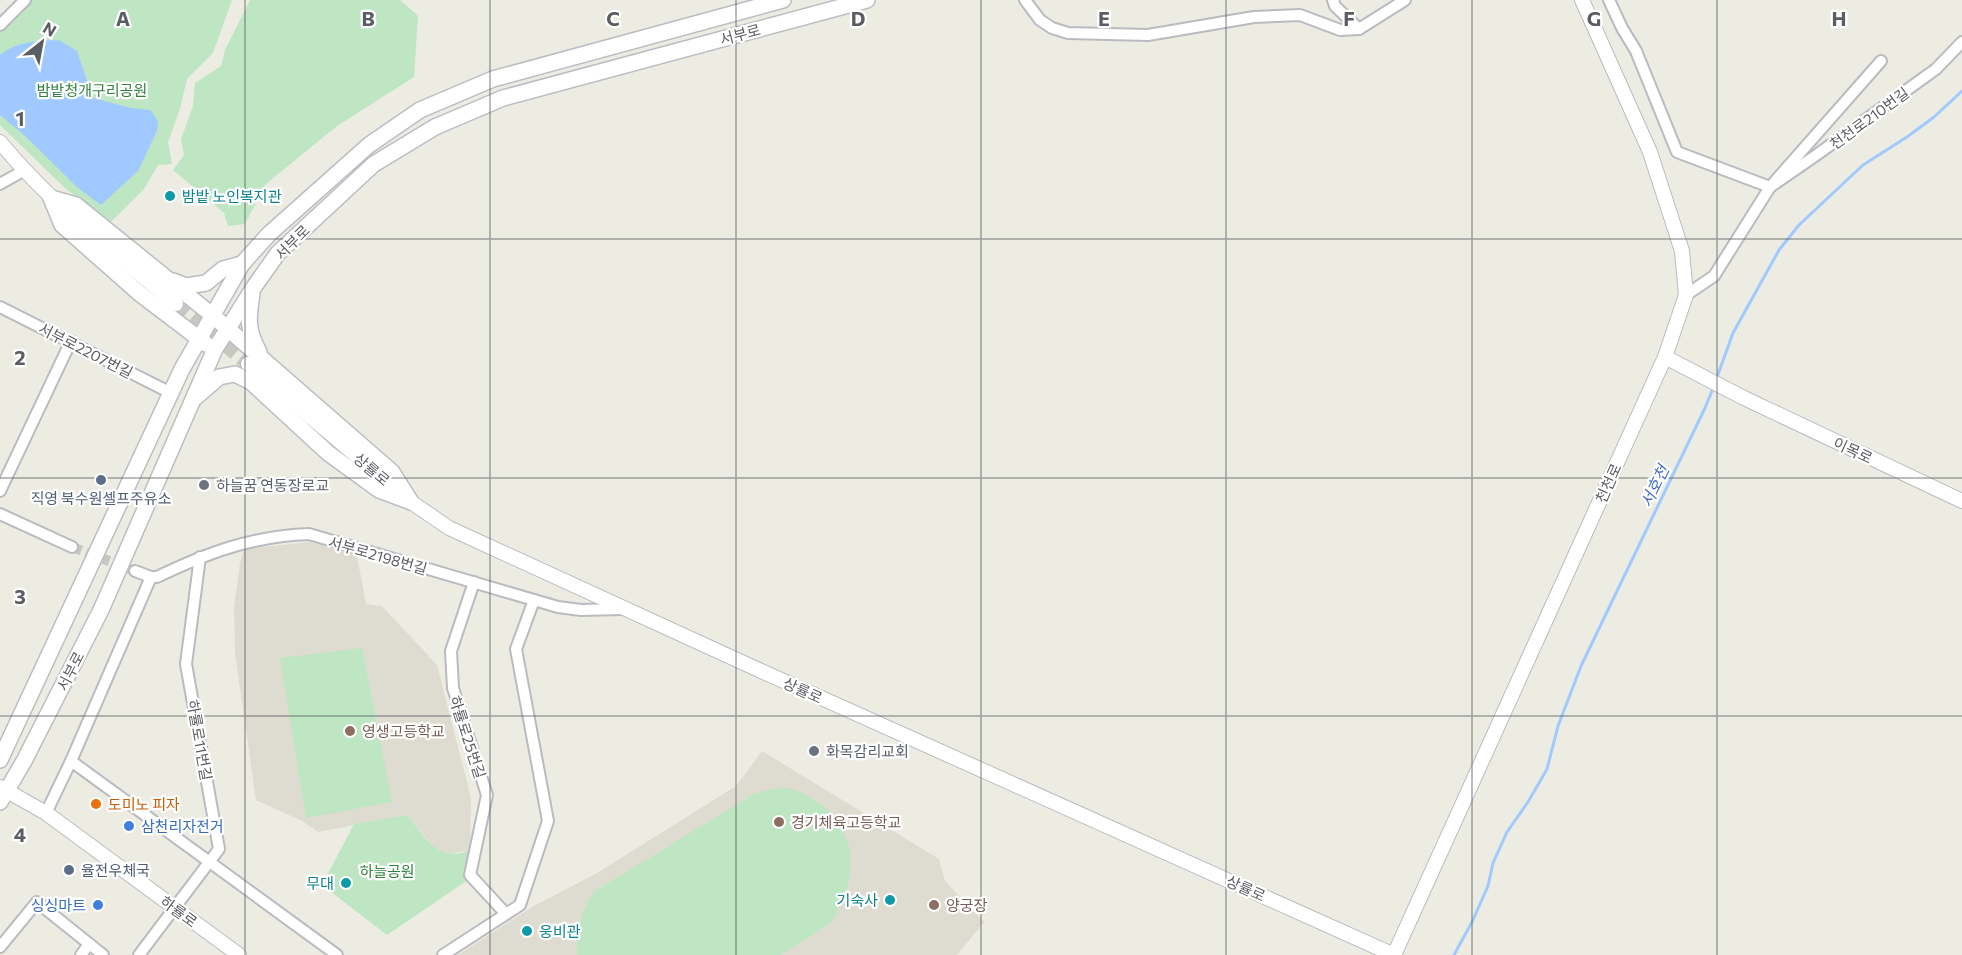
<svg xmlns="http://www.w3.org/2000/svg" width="1962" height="955" viewBox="0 0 1962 955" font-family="Commissioner,'Noto Sans KR',sans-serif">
<rect width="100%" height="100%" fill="#edece2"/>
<g fill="#dedcd0">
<path d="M 310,542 L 357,556 L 366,604 L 382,606 L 437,665 L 471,798 L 470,850 L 446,855 L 437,851 L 407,815 L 318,832 L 302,821 L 256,800 L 235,653 L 234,607 L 240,563 L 244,549 Z"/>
<path d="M 762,751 L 939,859 L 945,881 L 984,922 L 957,955 L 458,955 L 532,907 L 597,873 L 736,786 Z"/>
</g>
<g fill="#bee6c3">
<path d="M 19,0 L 232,0 L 213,53 L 187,79 L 180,109 L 168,142 L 172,164 L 158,165 L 144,189 L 111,222 L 66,189 L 0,125 L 0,20 Z"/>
<path d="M 250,0 L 400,0 L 418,16 L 414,77 L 337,126 L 266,184 L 245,224 L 228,226 L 224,213 L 173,170 L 184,155 L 181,139 L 193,106 L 195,83 L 221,66 L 225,50 Z"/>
<path d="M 362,648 L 392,802 L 306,818 L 280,658 Z"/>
<path d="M 788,788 L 805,794 L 826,808 L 837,820 L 846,838 L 850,850 L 850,876 L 844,899 L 831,923 L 780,955 L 577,955 C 575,932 581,910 595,891 L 754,794 L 771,789 Z"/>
<path d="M 407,815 C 426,837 437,864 470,850 L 465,878 L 468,880 L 387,935 L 322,885 L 354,824 Z"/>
</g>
<path fill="#a0caff" d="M 59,40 L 77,51 L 93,98 L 131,108 L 150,110 L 158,121 L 157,131 L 138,171 L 101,205 L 78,188 L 24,135 L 0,115 L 0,55 C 17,41 38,41 59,40 Z"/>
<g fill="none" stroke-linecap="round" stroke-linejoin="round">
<g stroke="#a0caff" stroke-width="3">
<path d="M 1716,380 L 1733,333 L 1779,250 L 1799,225 L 1863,165 L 1907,137 L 1934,117 L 1962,91"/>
<path d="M 1454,955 L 1472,922 L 1488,886 L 1493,863 L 1507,832 L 1528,802 L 1547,769 L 1558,726 L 1581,666 L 1705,408 L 1714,386"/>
</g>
<path stroke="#c8c8c2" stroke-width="10" stroke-dasharray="10 5" stroke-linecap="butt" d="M 72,547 L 135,571"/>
<path stroke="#c8c8c2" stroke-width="14" stroke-dasharray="14 7" stroke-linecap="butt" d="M 176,304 L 248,364"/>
<defs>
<g id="minor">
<path d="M 1025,0 L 1040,20 L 1052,28 L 1068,33 L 1148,35 L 1254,17 L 1300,15 L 1340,30 L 1359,29 L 1405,0"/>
<path d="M 1333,0 L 1335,6 L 1359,29"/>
<path d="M 1609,0 L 1622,28 L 1636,51 L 1677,152 L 1770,187 L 1881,61"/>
<path d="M 0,25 L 25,0"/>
<path d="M 0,184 L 23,171"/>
<path d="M 1686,295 L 1714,276 L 1770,187 L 1815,156 L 1936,69 L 1962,42"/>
<path d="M 0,307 L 171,393"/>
<path d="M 0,491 L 71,341"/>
<path d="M 0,514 L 72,547"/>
<path d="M 135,571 L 151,577 L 157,577 C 207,553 252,536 309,534 L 558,607 L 581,610 L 622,609"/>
<path d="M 474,582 L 451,651 L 453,688 L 487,795 L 470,875 L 506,914"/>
<path d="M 71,761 L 337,955"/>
<path d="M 46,813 L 71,761 L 151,577"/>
<path d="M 0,947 L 37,902 L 103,955"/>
<path d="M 81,955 L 89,944"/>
<path d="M 139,955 L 219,849 L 186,664 L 200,557"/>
<path d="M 443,955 L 520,905 L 548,821 L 516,649 L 534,600"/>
</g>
<g id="tertiary">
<path d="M 0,142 C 51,204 114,253 176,304"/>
<path d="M 1665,357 L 1744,398 L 1962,501"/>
<path d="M 248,364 L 411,502 L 449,528 L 759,670 L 1394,955"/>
<path d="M 0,787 L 46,813 L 239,955"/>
<path d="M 1394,955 L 1665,357 L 1686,295 L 1682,251 L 1650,152 L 1582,0"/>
</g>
<g id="secondary">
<path d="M 51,198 L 76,205 L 212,315 L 392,472 L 411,502"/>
<path d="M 51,198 L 62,225 L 139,293 L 206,344"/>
<path d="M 173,281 L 186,286 L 206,283 L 223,269 L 242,264"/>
<path d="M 252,294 C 248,318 247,330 259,352"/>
<path d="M 196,397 L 219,377 L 235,374 L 251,382 L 328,453 L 379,490 L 411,502"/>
<path d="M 0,760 L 182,369 L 242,264 L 269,234 L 369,145 L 420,110 L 493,79 L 783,0"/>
<path d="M 0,802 L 24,761 L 101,610 L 215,349 L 254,287 L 278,253 L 374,164 L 435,127 L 503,98 L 867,0"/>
</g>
</defs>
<use href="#minor" stroke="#babbc1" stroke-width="14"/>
<use href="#tertiary" stroke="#babbc1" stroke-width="16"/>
<use href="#secondary" stroke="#bbbdc4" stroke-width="18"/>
<use href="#minor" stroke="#fff" stroke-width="10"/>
<use href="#tertiary" stroke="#fff" stroke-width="14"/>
<use href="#secondary" stroke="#fff" stroke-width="15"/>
</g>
<path fill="none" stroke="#5a5d63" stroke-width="1.5" stroke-opacity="0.55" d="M 245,0 L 245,955M 490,0 L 490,955M 736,0 L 736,955M 981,0 L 981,955M 1226,0 L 1226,955M 1472,0 L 1472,955M 1717,0 L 1717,955M 0,239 L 1962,239M 0,478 L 1962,478M 0,716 L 1962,716"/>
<g fill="#0f9aa8" stroke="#fff" stroke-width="2">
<circle cx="170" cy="196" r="6"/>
<circle cx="346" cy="883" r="6"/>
<circle cx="890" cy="900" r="6"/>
<circle cx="527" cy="931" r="6"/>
</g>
<g fill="#5c6f8a" stroke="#fff" stroke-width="2">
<circle cx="101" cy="480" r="6"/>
<circle cx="69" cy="870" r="6"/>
</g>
<g fill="#6b7280" stroke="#fff" stroke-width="2">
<circle cx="204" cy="485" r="6"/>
<circle cx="814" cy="751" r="6"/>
</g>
<g fill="#8d6e63" stroke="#fff" stroke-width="2">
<circle cx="350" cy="731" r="6"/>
<circle cx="779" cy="822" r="6"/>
<circle cx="934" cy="905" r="6"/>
</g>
<circle fill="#e8710a" stroke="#fff" stroke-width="2" cx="96" cy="804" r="6"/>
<g fill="#3f7fe0" stroke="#fff" stroke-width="2">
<circle cx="129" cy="826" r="6"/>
<circle cx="98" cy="905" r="6"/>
</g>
<g text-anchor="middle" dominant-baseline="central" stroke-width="4.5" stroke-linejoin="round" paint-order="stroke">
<g font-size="15" fill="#5a5d63" stroke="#fff">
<text transform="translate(740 34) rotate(-15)">서부로</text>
<text transform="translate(1869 118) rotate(-36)">천천로210번길</text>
<text transform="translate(292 242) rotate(-45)">서부로</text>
<text transform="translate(86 350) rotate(27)">서부로2207번길</text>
<text transform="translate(1853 450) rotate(25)">이목로</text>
<text transform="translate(372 469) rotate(40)">상률로</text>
<text transform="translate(1608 483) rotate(-66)">천천로</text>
<text transform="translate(378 555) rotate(16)">서부로2198번길</text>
<text transform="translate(70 671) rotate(-63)">서부로</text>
<text transform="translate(803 690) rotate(24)">상률로</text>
<text transform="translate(468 737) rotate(72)">하률로25번길</text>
<text transform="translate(200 740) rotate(80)">하률로11번길</text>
<text transform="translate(1246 888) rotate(24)">상률로</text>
<text transform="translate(179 911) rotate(36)">하률로</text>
</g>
<g font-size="15" fill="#328240" stroke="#fff">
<text x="92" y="90">밤밭청개구리공원</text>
<text x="387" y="871">하늘공원</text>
</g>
<g font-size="15" fill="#0d838f" stroke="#fff" text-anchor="start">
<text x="182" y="196">밤밭 노인복지관</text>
<text x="334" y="883" text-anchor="end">무대</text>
<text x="878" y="900" text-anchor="end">기숙사</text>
<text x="539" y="931">웅비관</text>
</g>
<g font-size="15" fill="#5b616d" stroke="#fff" text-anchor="start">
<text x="216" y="485">하늘꿈 연동장로교</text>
<text x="826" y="751">화목감리교회</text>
</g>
<g font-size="15" fill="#4e5e75" stroke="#fff">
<text x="101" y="498">직영 북수원셀프주유소</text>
<text x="81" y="870" text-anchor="start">율전우체국</text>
</g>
<g font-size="15" fill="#785e54" stroke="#fff" text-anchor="start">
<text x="362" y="731">영생고등학교</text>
<text x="791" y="822">경기체육고등학교</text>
<text x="946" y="905">양궁장</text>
</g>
<g font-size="15" fill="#c56008" stroke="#fff" text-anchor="start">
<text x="108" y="804">도미노 피자</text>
</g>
<g font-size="15" fill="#366cbe" stroke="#fff" text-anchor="start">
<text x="141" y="826">삼천리자전거</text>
<text x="86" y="905" text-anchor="end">싱싱마트</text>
</g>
<g font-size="16" font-style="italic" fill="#4170c4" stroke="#fff">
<text transform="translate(1654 486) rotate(-64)">서호천</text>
</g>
</g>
<g font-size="20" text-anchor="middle" font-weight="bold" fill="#5a5d63" stroke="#fff" stroke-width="4.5" stroke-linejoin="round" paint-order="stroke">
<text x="123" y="26">A</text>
<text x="368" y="26">B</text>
<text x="613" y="26">C</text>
<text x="858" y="26">D</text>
<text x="1104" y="26">E</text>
<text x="1349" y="26">F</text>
<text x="1594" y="26">G</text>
<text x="1839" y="26">H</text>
<text x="20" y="126">1</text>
<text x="20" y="365">2</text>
<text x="20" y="604">3</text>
<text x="20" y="842">4</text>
</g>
<g transform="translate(42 42) rotate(31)" stroke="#ffffff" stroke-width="4.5" paint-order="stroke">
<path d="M0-4.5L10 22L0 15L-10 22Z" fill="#5a5d63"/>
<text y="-9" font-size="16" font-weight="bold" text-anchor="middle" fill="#5a5d63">N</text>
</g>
</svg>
